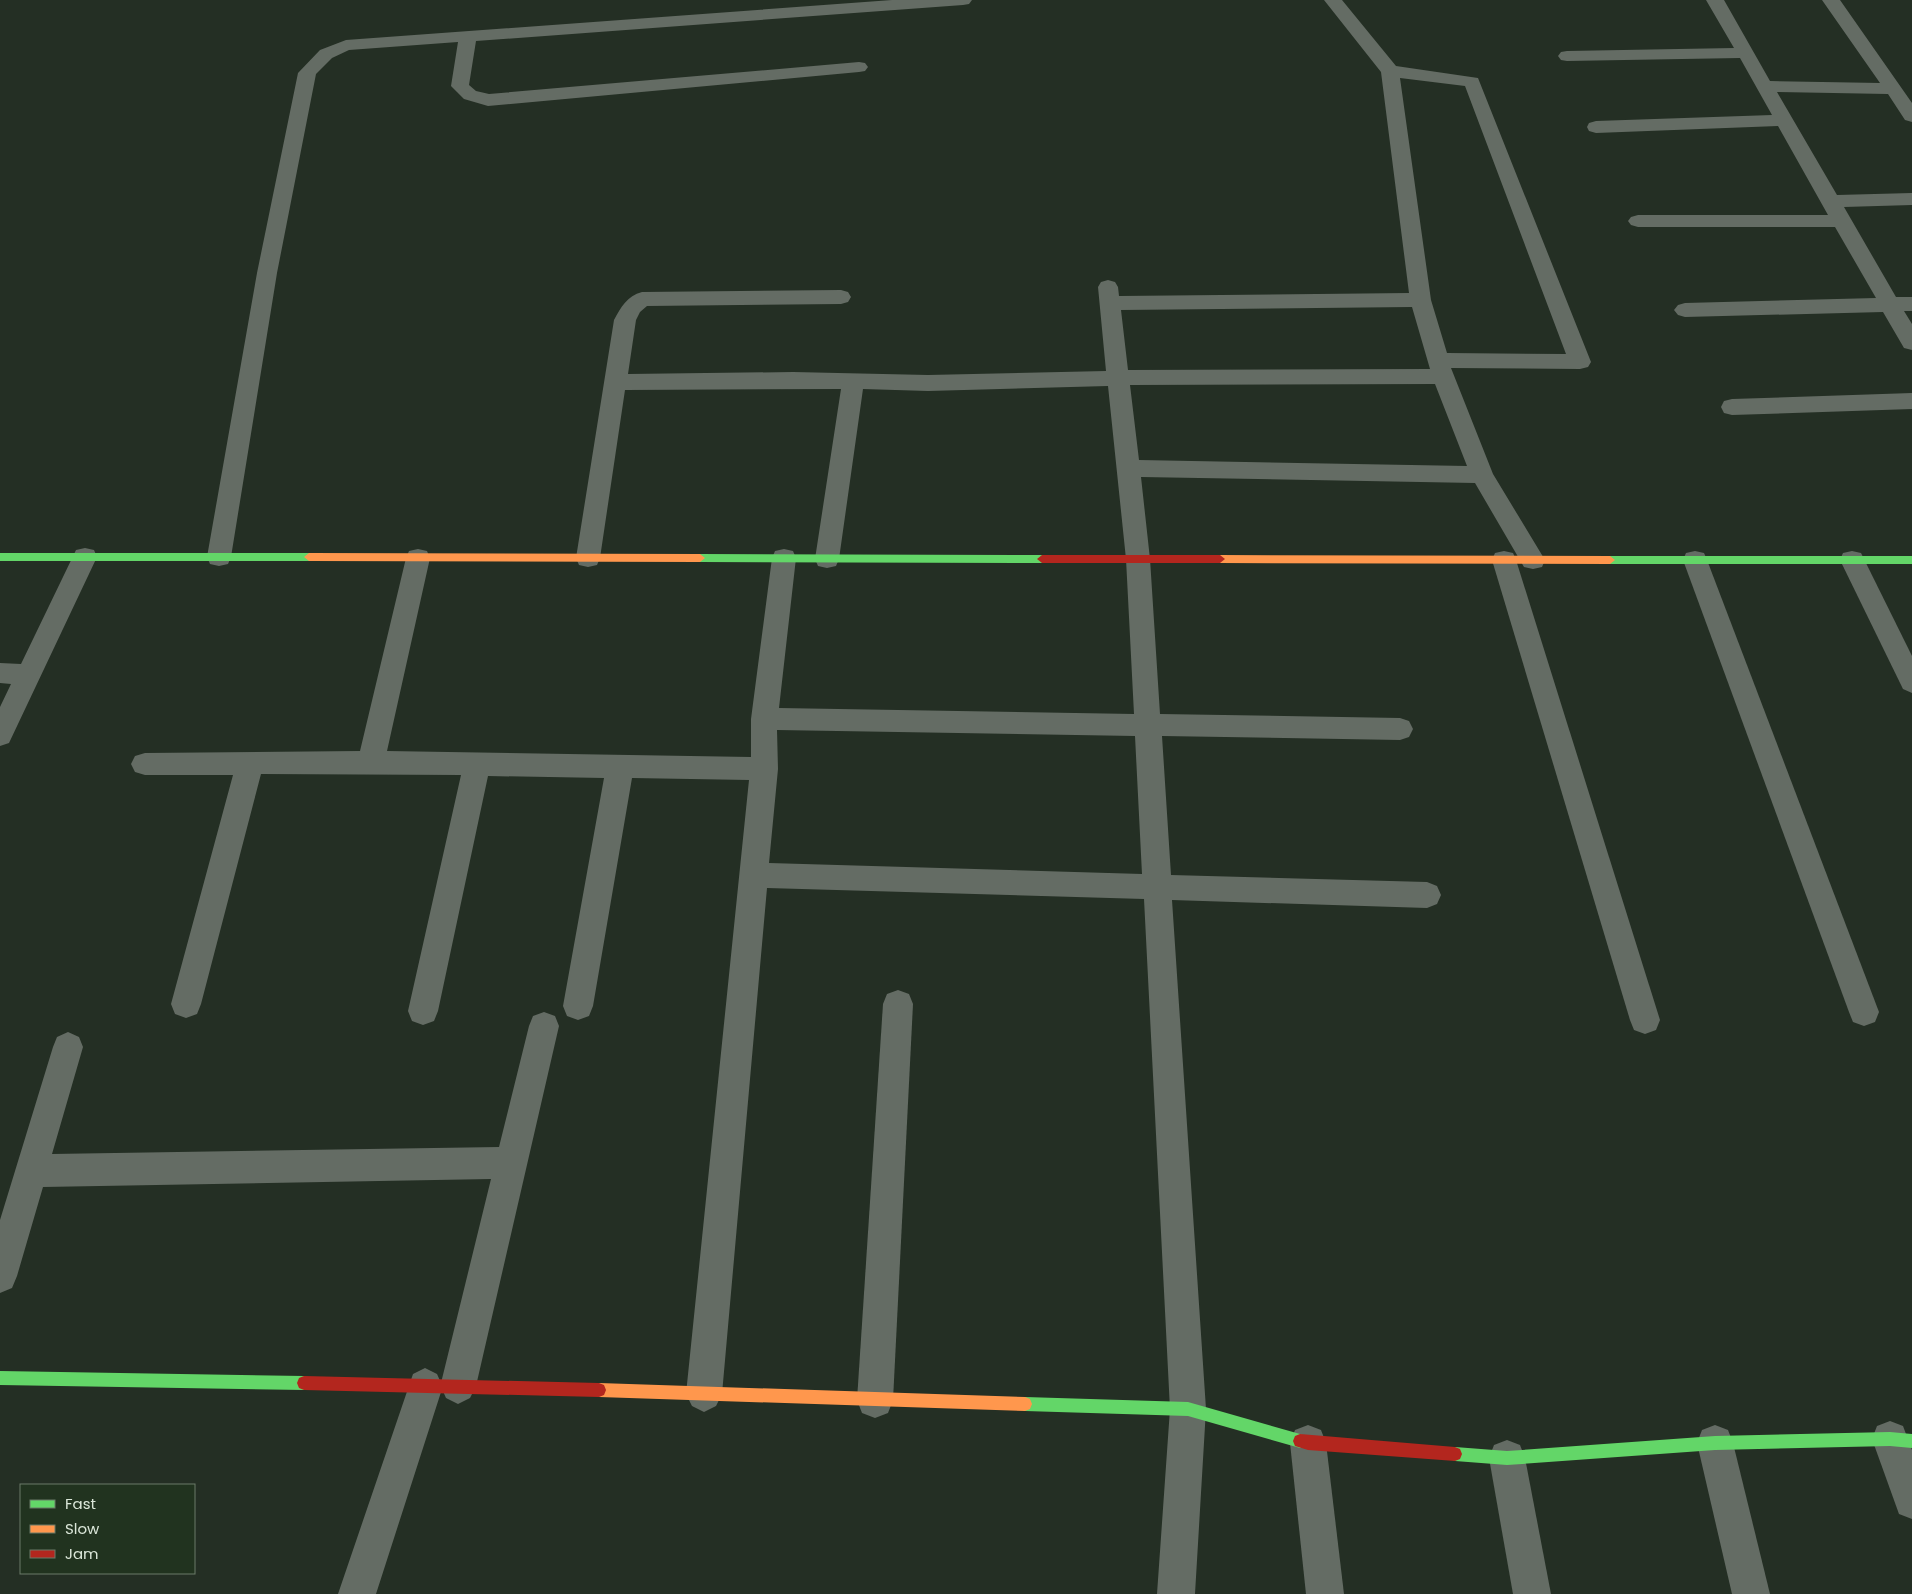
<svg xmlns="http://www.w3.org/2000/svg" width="1912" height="1594" viewBox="0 0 1912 1594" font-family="Poppins,sans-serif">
<rect width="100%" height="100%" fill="#242f24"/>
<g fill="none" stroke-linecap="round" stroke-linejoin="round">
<g fill="#646c64" fill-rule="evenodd">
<path d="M 892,0 L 972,0 L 969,4 L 963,5 L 476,41 L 469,85 L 476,91 L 489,94 L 859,62 L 865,63 L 868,67 L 865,71 L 859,72 L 488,106 L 464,99 L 451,86 L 458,42 L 349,50 L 332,58 L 316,74 L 277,273 L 231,557 L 228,564 L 219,566 L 210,564 L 207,557 L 257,273 L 298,73 L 320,50 L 346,40 Z"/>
<path d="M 1324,0 L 1342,0 L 1396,66 L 1478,78 L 1591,362 L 1588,367 L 1580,369 L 1451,368 L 1493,474 L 1545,560 L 1542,567 L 1533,569 L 1524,567 L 1475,483 L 1141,477 L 1150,559 L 1160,714 L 1400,718 L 1409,721 L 1413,729 L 1409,737 L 1400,740 L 1162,736 L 1171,875 L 1427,882 L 1437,886 L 1441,895 L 1437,904 L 1427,908 L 1172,900 L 1206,1409 L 1195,1594 L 1157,1594 L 1170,1409 L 1144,899 L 767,888 L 722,1394 L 716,1406 L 704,1412 L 692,1406 L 686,1394 L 749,780 L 632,778 L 593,1006 L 589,1016 L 578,1020 L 567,1016 L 563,1006 L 604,778 L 488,776 L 438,1011 L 434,1021 L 423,1025 L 412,1021 L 408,1011 L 461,775 L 261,774 L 201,1004 L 197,1014 L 186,1018 L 175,1014 L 171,1004 L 233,775 L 145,775 L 135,772 L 131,764 L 135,756 L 145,753 L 360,751 L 406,558 L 409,551 L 418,549 L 427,551 L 430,558 L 387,751 L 751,757 L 751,719 L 772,558 L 775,551 L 784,549 L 793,551 L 796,558 L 779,708 L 1134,714 L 1126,559 L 1108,386 L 928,391 L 863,389 L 839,559 L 836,566 L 827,568 L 818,566 L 815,559 L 841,389 L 625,390 L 600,558 L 597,565 L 588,567 L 579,565 L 576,558 L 614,320 C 621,307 627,296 642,292 L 841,290 L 848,292 L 851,297 L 848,302 L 841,304 L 647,306 L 640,312 L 636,320 L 628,374 L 793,372 L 928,375 L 1106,371 L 1098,287 L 1101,282 L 1108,280 L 1115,282 L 1118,287 L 1119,296 L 1409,293 L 1381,72 ZM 1400,78 L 1465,86 L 1566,354 L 1447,353 L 1431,300 ZM 1412,307 L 1430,369 L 1128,370 L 1121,310 ZM 1435,384 L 1467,466 L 1139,460 L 1130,385 ZM 777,730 L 1135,736 L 1142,874 L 769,863 L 778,769 Z"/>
<path d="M 1706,0 L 1724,0 L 1770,81 L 1880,83 L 1822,0 L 1840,0 L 1912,103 L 1912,122 L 1905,120 L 1888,94 L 1777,92 L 1837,195 L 1912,193 L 1912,205 L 1844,207 L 1896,297 L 1912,297 L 1912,311 L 1904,311 L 1912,324 L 1912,350 L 1904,348 L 1883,312 L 1685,317 L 1678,315 L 1674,310 L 1678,305 L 1685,303 L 1876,298 L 1835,227 L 1638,227 L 1631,225 L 1628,221 L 1631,217 L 1638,215 L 1828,215 L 1778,126 L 1596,133 L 1589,131 L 1587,127 L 1589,123 L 1596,121 L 1772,115 L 1740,58 L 1567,61 L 1561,60 L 1558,56 L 1561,52 L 1567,51 L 1734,48 Z"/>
<path d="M 1912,393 L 1912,409 L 1732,415 L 1724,413 L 1721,407 L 1724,401 L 1732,399 Z"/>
<path d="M 85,548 L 94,550 L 97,557 L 9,743 L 0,746 L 0,707 L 11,684 L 0,683 L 0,663 L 21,664 L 76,550 Z"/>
<path d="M 1504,551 L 1513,553 L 1516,560 L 1660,1020 L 1656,1030 L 1645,1034 L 1634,1030 L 1630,1020 L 1492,560 L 1495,553 Z"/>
<path d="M 1695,551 L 1704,553 L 1707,560 L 1879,1012 L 1875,1022 L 1864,1026 L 1853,1022 L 1849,1012 L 1683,560 L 1686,553 Z"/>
<path d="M 1852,551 L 1861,553 L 1912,656 L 1912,693 L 1903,689 L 1840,560 L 1843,553 Z"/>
<path d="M 898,990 L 909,994 L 913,1004 L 893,1400 L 888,1413 L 875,1418 L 862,1413 L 857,1400 L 883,1004 L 887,994 Z"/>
<path d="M 544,1012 L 555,1016 L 559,1026 L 476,1386 L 470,1398 L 458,1404 L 446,1398 L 442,1389 L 376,1594 L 338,1594 L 413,1374 L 425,1368 L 437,1374 L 441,1383 L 491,1179 L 43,1187 L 17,1276 L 12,1288 L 0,1293 L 0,1220 L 53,1047 L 57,1037 L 68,1032 L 79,1037 L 83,1047 L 52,1154 L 499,1147 L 529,1026 L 533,1016 Z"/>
<path d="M 1890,1421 L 1903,1426 L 1912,1450 L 1912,1519 L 1899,1514 L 1872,1439 L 1877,1426 Z"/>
<path d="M 1308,1425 L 1321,1430 L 1326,1443 L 1344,1594 L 1306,1594 L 1290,1443 L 1295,1430 Z"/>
<path d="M 1715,1425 L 1728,1430 L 1733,1443 L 1770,1594 L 1732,1594 L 1697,1443 L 1702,1430 Z"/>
<path d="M 1507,1440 L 1520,1445 L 1525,1458 L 1551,1594 L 1513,1594 L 1489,1458 L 1494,1445 Z"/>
</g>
<g fill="#63d668" fill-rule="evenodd">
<path d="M 0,553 L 309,553 L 314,557 L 309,561 L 0,561 Z"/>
<path d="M 700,554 L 1042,555 L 1047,559 L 1042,563 L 700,562 L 695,558 Z"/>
<path d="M 1610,556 L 1912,556 L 1912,564 L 1610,564 L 1605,560 Z"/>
<path d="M 0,1371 L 304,1376 L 309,1378 L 311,1383 L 309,1388 L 304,1390 L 0,1385 Z"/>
<path d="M 1025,1397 L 1188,1402 L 1300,1434 L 1305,1436 L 1307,1441 L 1305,1446 L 1300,1448 L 1188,1416 L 1025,1411 L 1020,1409 L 1018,1404 L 1020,1399 Z"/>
<path d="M 1890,1432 L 1912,1434 L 1912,1448 L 1890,1446 L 1715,1450 L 1507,1465 L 1455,1461 L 1450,1459 L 1448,1454 L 1450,1449 L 1455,1447 L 1507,1451 L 1715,1436 Z"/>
</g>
<g fill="#ff974d" fill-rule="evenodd">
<path d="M 309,553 L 700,554 L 705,558 L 700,562 L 309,561 L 304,557 Z"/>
<path d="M 1220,555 L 1610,556 L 1615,560 L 1610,564 L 1220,563 L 1215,559 Z"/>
<path d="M 599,1383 L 1025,1397 L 1030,1399 L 1032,1404 L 1030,1409 L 1025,1411 L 599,1397 L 594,1395 L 592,1390 L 594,1385 Z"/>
</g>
<g fill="#b3261e" fill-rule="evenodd">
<path d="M 1042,555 L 1220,555 L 1225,559 L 1220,563 L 1042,563 L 1037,559 Z"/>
<path d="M 304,1376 L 599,1383 L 604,1385 L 606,1390 L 604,1395 L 599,1397 L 304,1390 L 299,1388 L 297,1383 L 299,1378 Z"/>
<path d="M 1300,1434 L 1455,1447 L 1460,1449 L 1462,1454 L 1460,1459 L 1455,1461 L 1308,1450 L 1295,1446 L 1293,1441 L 1295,1436 Z"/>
</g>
</g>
<rect x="20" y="1484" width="175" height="90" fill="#21331f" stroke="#6b7b69"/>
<rect x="30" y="1500" width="25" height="8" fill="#63d668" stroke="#6b7b69"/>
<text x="65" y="1509" font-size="15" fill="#dae6d8">Fast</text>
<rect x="30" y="1525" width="25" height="8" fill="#ff974d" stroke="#6b7b69"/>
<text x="65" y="1534" font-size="15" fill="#dae6d8">Slow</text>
<rect x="30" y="1550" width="25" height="8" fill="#b3261e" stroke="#6b7b69"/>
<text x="65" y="1559" font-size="15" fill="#dae6d8">Jam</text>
</svg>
